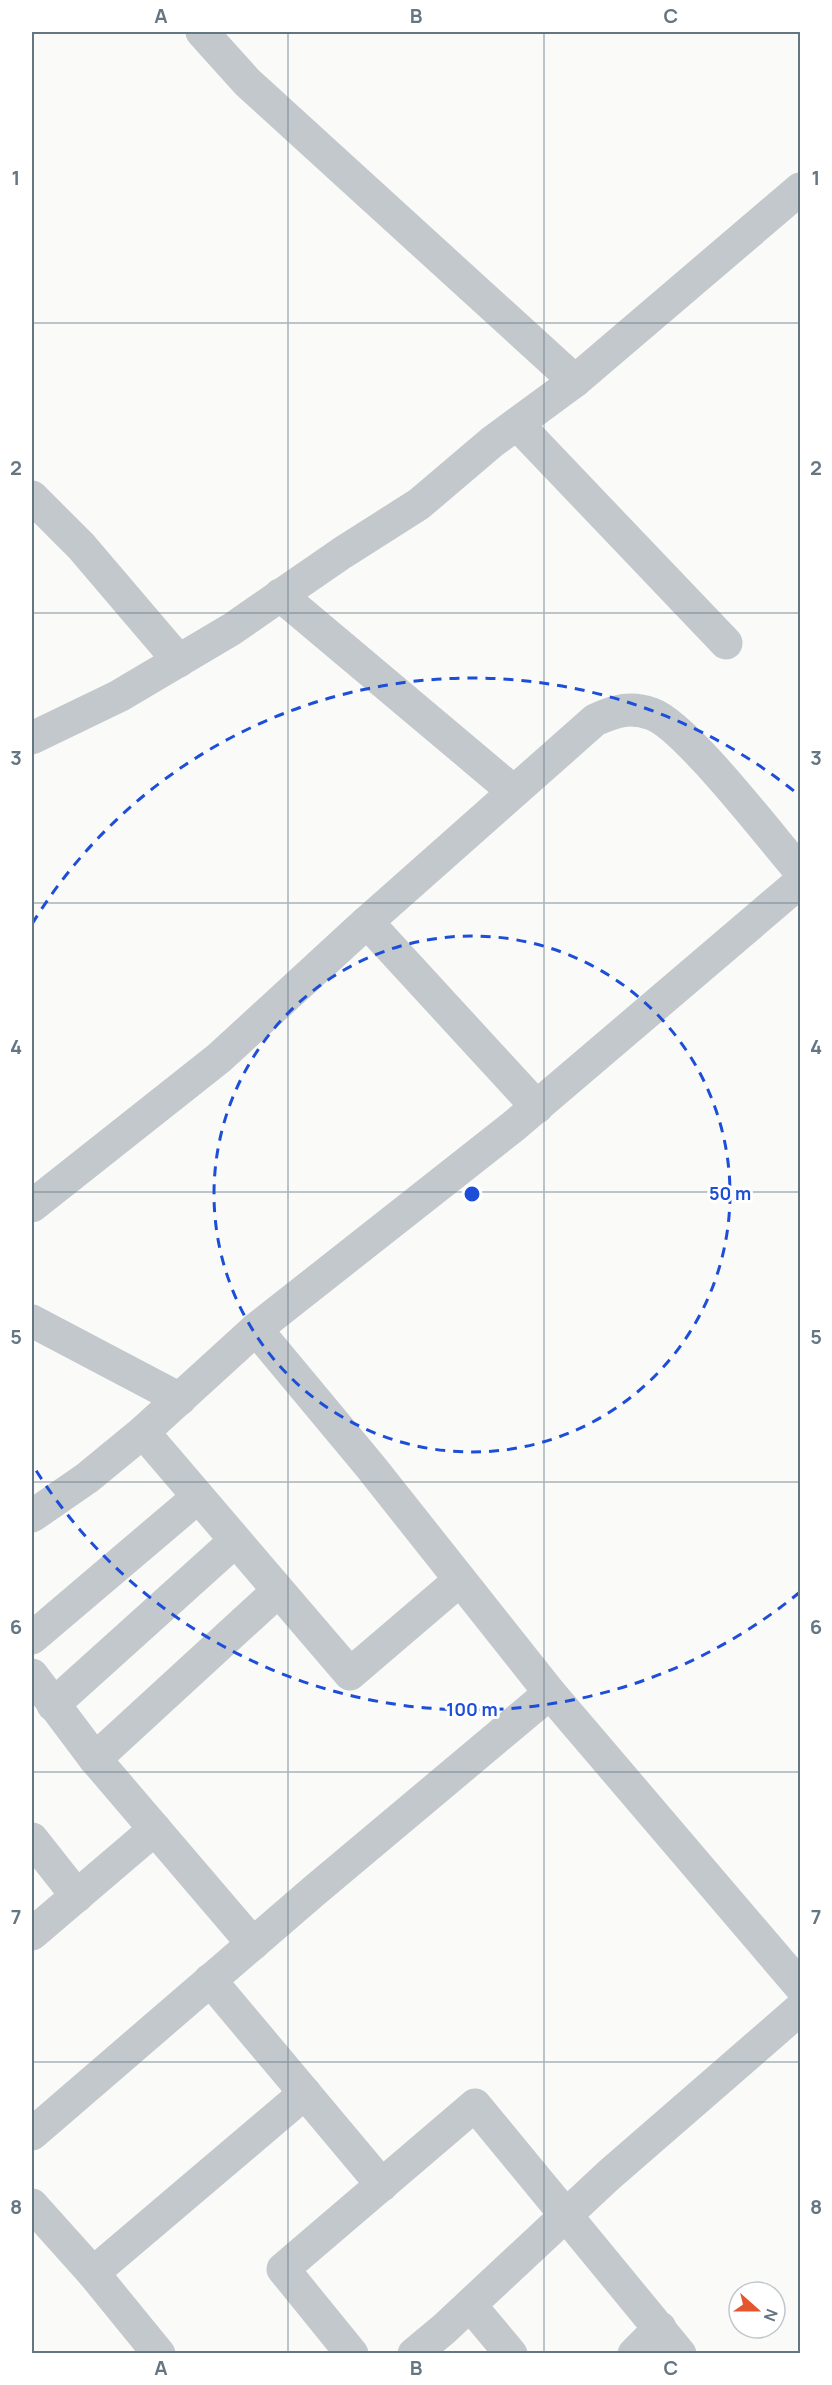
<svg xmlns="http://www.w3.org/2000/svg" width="832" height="2385" viewBox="0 0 832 2385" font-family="Manrope,sans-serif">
<rect width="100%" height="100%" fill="#fafaf8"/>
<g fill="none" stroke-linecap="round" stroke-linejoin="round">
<g stroke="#c3c8cc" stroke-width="33">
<path d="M 202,32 L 247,82 L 575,381"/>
<path d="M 517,424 L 726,643"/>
<path d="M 32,497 L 81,546 L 179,661"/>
<path d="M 280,595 L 513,791"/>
<path d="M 32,738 L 119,696 L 232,629 L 342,553 L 419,504 L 492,442 L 575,381 L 800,189"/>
<path d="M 367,922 L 595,720 C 615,711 630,706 652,714 C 686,726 772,839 800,871"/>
<path d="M 32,1206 L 219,1058 L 367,922 L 537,1107"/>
<path d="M 32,1321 L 180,1399"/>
<path d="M 256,1329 L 370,1466 L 550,1693 L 800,1986"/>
<path d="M 143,1432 L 350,1674 L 460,1580"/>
<path d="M 32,1516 L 87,1478 L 143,1432 L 256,1329 L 515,1125 L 800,882"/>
<path d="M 32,1638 L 198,1497"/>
<path d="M 32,1675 L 95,1759 L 253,1944"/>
<path d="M 53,1705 L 235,1541"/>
<path d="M 95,1759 L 278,1591"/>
<path d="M 32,1839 L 77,1896"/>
<path d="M 32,1934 L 155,1829"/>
<path d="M 210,1980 L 382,2185"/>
<path d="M 32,2134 L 314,1891 L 550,1693"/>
<path d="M 32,2205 L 93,2273 L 159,2354"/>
<path d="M 93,2273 L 305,2093"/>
<path d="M 470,2305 L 511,2354"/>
<path d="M 352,2354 L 283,2269 L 475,2105 L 680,2354"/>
<path d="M 414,2354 L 444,2329 L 609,2175 L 800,2009"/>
<path d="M 634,2354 L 660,2328"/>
</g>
</g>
<path fill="none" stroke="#657683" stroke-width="1.5" stroke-opacity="0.55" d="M 288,32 L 288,2354M 544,32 L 544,2354M 32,323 L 800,323M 32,613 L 800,613M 32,903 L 800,903M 32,1192 L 800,1192M 32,1482 L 800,1482M 32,1772 L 800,1772M 32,2062 L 800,2062"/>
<g fill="none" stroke="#1d4ed8" stroke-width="3" stroke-dasharray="10 8">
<circle cx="472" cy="1194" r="258"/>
<path d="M800 1592A516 516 0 0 1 32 1464M32 924A516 516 0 0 1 800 796"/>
</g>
<circle cx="472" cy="1194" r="9" fill="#1d4ed8" stroke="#fff" stroke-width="3"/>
<g font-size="18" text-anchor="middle" font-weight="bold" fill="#1d4ed8" stroke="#fff" stroke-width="6" stroke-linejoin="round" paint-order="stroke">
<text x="730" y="1200">50 m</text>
<text x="472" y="1716">100 m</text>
</g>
<rect width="832" height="2385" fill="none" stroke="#ffffff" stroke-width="66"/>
<g transform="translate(757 2310) rotate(111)"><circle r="28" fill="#ffffff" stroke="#c1c8cd" stroke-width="1.5"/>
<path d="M0-4.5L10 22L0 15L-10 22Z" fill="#e4572e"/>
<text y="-9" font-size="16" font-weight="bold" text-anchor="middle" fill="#657683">N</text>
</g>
<rect x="33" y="33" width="766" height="2319" fill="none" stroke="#657683" stroke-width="2"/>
<g font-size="20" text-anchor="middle" font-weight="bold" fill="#657683">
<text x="161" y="23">A</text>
<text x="416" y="23">B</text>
<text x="671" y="23">C</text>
<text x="16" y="185">1</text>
<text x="816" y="185">1</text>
<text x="16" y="475">2</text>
<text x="816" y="475">2</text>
<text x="16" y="765">3</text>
<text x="816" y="765">3</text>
<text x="16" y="1054">4</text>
<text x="816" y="1054">4</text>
<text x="16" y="1344">5</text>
<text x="816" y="1344">5</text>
<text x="16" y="1634">6</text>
<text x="816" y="1634">6</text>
<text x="16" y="1924">7</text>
<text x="816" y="1924">7</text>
<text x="16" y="2214">8</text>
<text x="816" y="2214">8</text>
<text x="161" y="2375">A</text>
<text x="416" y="2375">B</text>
<text x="671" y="2375">C</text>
</g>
</svg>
